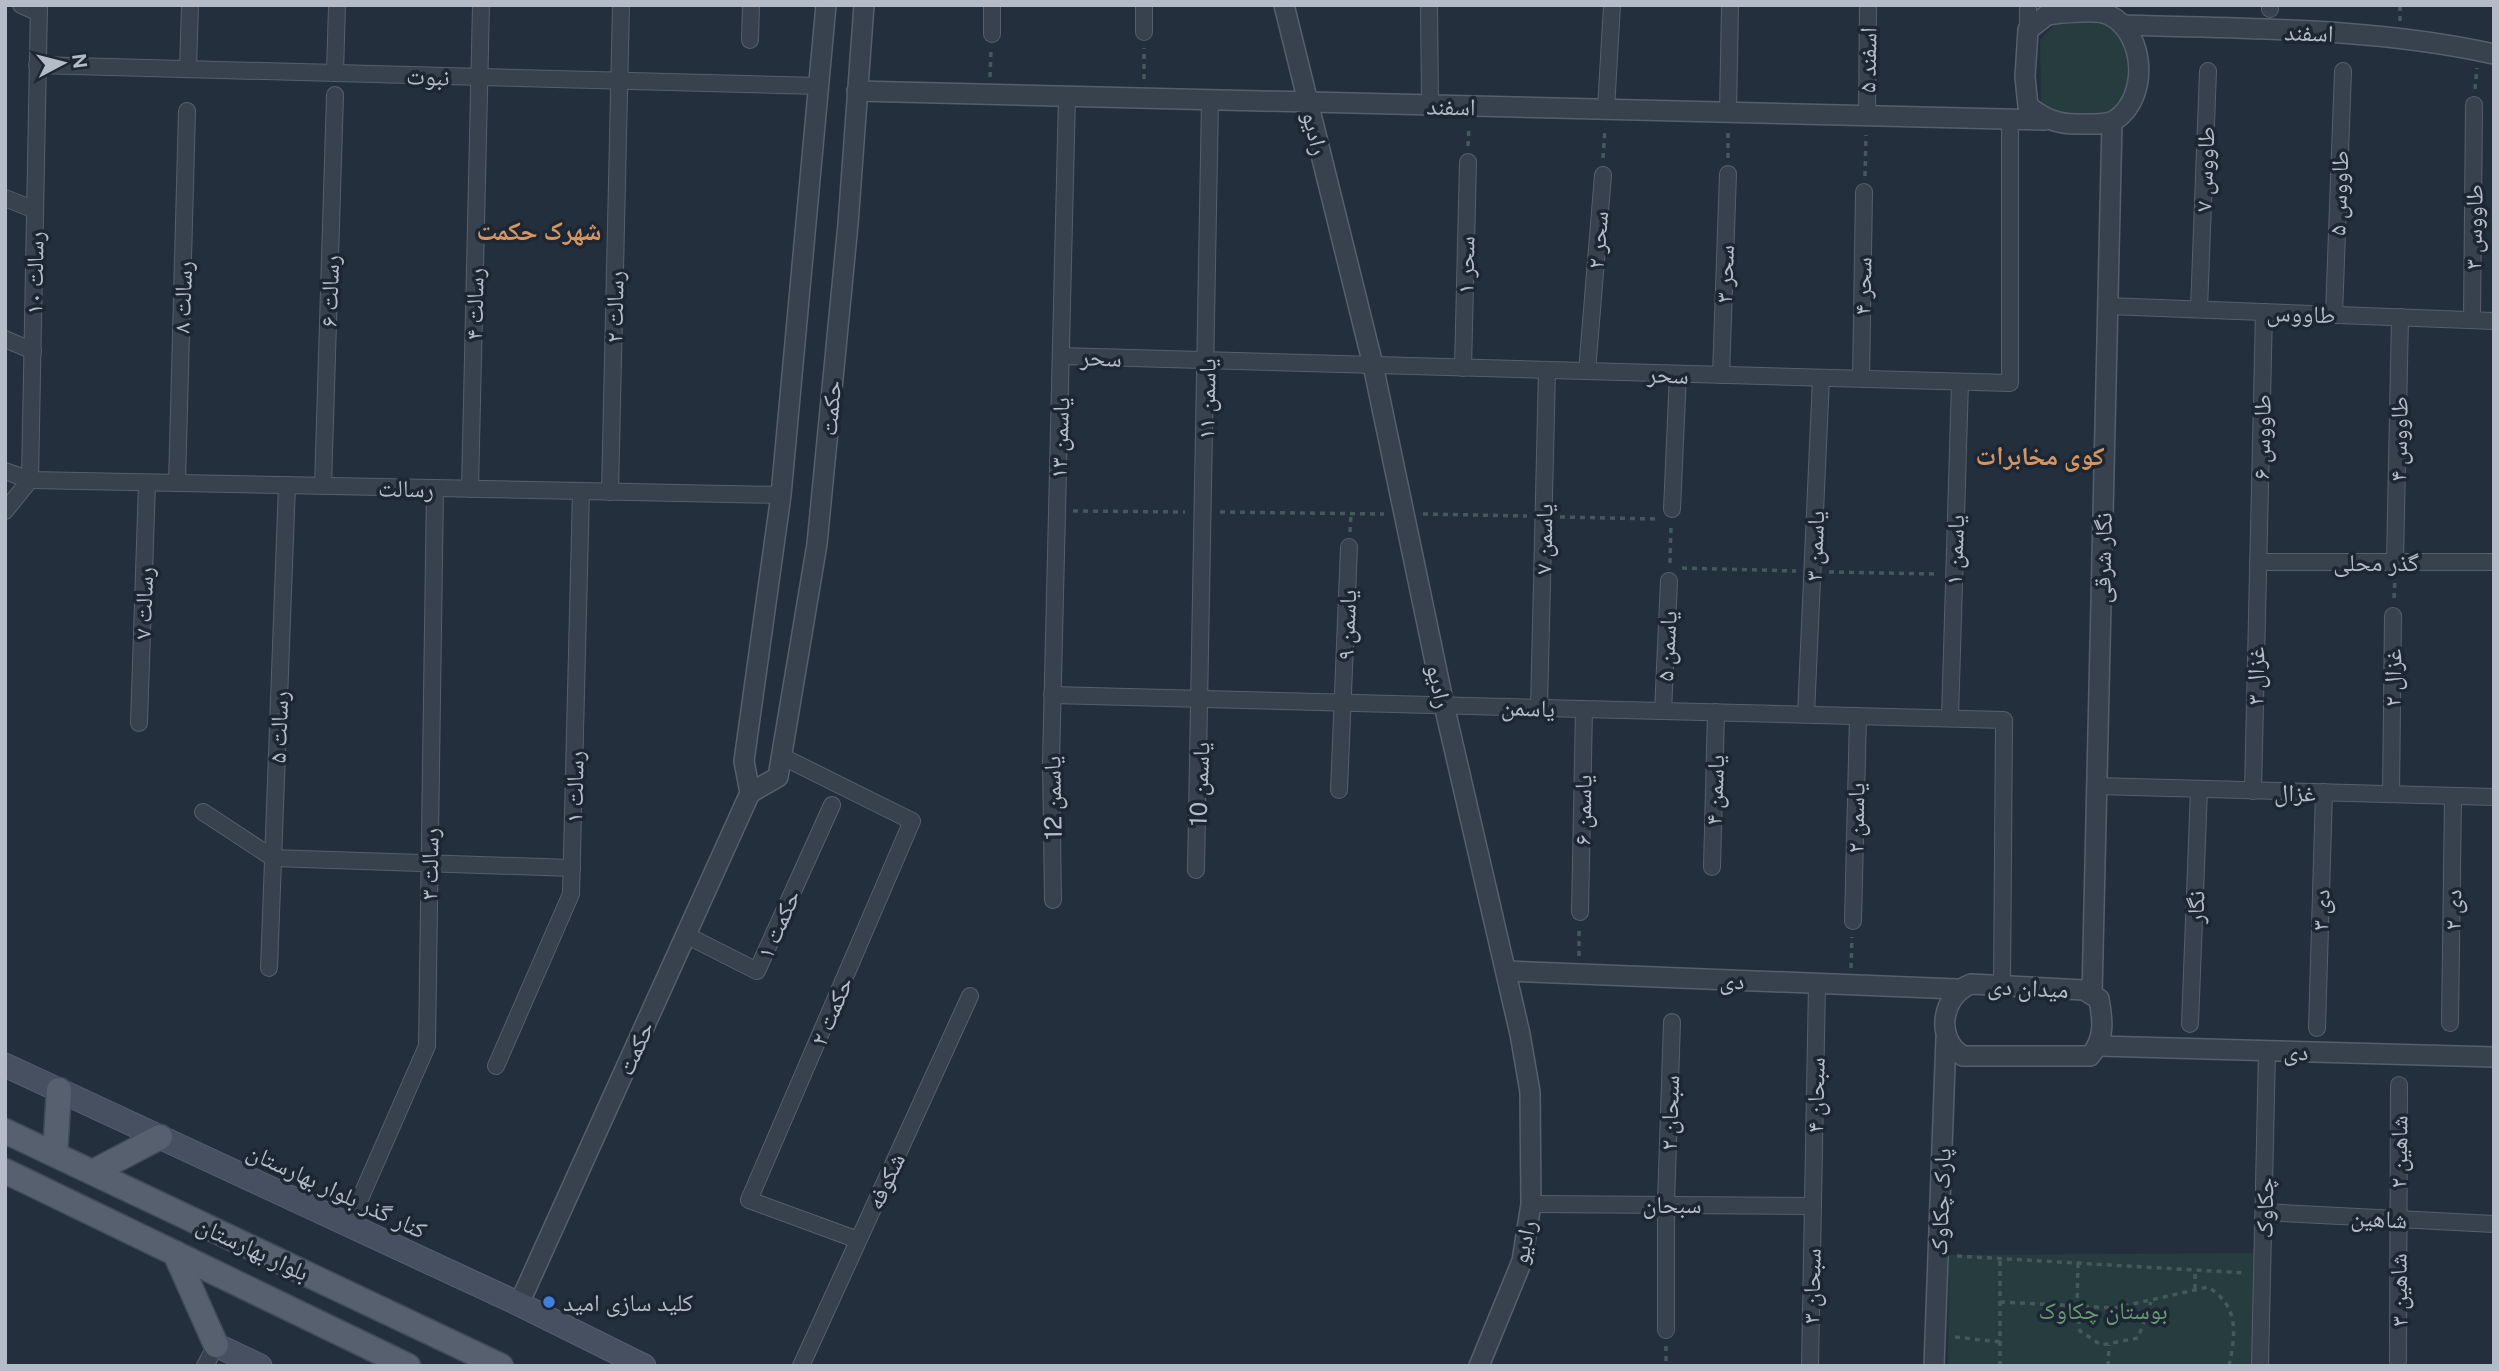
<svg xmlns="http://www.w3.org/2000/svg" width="2499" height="1371" viewBox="0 0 2499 1371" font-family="'Public Sans','Noto Naskh Arabic',sans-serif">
<rect width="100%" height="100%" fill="#242f3e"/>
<g fill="#263c3f">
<path d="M 2110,22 L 2127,37 L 2128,92 L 2114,113 L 2057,117 L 2041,103 L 2040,40 L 2056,23 Z"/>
<path d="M 2259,1253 L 2257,1366 L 1948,1366 L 1949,1255 Z"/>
</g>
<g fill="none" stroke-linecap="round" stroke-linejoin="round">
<defs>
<g id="minor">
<path d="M 21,5 L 39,13"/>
<path d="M 1144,5 L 1144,32"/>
<path d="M 1429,5 L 1430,105"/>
<path d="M 2270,9 L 2270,5"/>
<path d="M 2028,30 L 2028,5"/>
<path d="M 992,34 L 992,5"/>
<path d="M 750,40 L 751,5"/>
<path d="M 37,65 L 818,86"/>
<path d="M 188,69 L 190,5"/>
<path d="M 335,73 L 337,5"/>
<path d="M 1606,109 L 1612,5"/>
<path d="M 1728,112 L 1730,5"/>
<path d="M 1867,115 L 1868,5"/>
<path d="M 5,198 L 35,210"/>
<path d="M 2108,306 L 2494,321"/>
<path d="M 2199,309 L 2208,71"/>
<path d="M 2334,314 L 2343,71"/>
<path d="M 2472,320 L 2474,105"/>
<path d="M 5,339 L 33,351"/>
<path d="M 1061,356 L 2010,383 L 2010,119"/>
<path d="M 1463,368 L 1468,162"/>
<path d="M 1587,371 L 1603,175"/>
<path d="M 1721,375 L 1728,174"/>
<path d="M 1861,379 L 1864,192"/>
<path d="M 5,471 L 30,480 L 781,495"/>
<path d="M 30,480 L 39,5"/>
<path d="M 177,483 L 187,111"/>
<path d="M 323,486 L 335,95"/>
<path d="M 470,489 L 481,5"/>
<path d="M 610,492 L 621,5"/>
<path d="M 1672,509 L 1678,374"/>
<path d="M 5,511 L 30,480"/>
<path d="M 2258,562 L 2494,562"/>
<path d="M 2395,562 L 2400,317"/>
<path d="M 1052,695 L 2004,720 L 2002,986"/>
<path d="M 1539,708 L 1547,370"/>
<path d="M 1663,711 L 1669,581"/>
<path d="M 1806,714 L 1821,378"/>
<path d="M 1950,718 L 1960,382"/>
<path d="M 139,723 L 147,483"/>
<path d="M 781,756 L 912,821 L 749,1200 L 858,1240"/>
<path d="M 2097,786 L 2494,797"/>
<path d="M 1339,790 L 1349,547"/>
<path d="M 2253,791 L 2264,312"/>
<path d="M 2391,794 L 2393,616"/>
<path d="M 203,812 L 273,858 L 572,868"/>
<path d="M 1712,867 L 1716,712"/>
<path d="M 1196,870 L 1210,100"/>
<path d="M 1053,900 L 1051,762 L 1067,96"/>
<path d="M 1580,912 L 1584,709"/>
<path d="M 1853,921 L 1858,716"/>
<path d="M 686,935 L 757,971 L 832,805"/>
<path d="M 269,968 L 287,485"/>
<path d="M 2450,1023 L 2453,796"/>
<path d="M 2190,1024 L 2199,789"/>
<path d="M 2317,1028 L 2324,792"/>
<path d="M 496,1066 L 571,894 L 581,491"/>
<path d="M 1531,1204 L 1813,1206"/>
<path d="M 2264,1212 L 2494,1224"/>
<path d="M 349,1224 L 427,1046 L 435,488"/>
<path d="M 1666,1330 L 1666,1203 L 1672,1022"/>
<path d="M 2398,1361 L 2399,1085"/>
<path d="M 205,1366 L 216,1345"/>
<path d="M 801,1366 L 970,996"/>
<path d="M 1810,1366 L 1817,984"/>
<path d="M 2260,1366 L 2267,1051"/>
</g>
<g id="tertiary">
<path d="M 1284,5 L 1373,365 L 1444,705 L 1520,1034 L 1530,1092 L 1531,1204 L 1522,1261 L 1479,1366"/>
<path d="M 2061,13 C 2075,13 2097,9 2109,15 C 2146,33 2149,98 2115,120 C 2106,125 2088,124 2077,124 C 2057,124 2045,119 2028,106 L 2025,77 L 2028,30 L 2047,15 Z"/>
<path d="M 2123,25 C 2246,29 2373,27 2494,54"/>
<path d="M 857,91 L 2045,120"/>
<path d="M 750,793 L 778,777 L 817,544 L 848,224 L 864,5"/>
<path d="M 1506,971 L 1957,989"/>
<path d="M 1971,984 L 2084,990 L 2099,999 C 2103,1021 2105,1039 2090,1056 L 1963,1056 C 1934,1039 1942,995 1971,984 Z"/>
<path d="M 2092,995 L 2112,122"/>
<path d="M 2099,1046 L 2494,1057"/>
<path d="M 519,1304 L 750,793 L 744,761 L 781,495 L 826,5"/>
<path d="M 1934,1366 L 1946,1038"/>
</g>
<g id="secondary">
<path d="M 5,1065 L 519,1304 L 644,1366"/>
<path d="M 216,1345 L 260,1366"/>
</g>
<g id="primary">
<path d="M 5,1131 L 501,1366"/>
<path d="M 55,1154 L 59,1090"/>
<path d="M 5,1171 L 408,1366"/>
<path d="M 93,1172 L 160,1137"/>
<path d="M 175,1253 L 216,1345"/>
</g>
</defs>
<use href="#minor" stroke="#565f6c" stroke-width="18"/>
<use href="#tertiary" stroke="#565f6c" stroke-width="22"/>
<use href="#secondary" stroke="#565f6c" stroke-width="25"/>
<use href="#primary" stroke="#414a57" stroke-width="27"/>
<g stroke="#44595c" stroke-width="3.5" stroke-dasharray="5 5" stroke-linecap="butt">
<path d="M 2400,21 L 2400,5"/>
<path d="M 990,77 L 991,50"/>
<path d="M 1144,79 L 1144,48"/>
<path d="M 2475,89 L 2477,68"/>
<path d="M 1468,146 L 1469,126"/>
<path d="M 1603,158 L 1605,128"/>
<path d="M 1728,158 L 1728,130"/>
<path d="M 1865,176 L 1866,135"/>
<path d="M 1073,511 L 1185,512"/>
<path d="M 1220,512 L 1384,514"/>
<path d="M 1423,514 L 1527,516"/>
<path d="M 1560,517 L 1657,519"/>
<path d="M 1350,532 L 1351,513"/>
<path d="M 1670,563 L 1671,525"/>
<path d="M 1682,568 L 1796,571"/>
<path d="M 1829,572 L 1936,574"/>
<path d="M 2394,598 L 2395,578"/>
<path d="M 1579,956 L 1579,928"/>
<path d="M 1851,968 L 1852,937"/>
<path d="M 1957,1256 L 2246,1273"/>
<path d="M 2078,1263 L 2077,1306 L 2115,1308 L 2208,1287 C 2239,1306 2236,1333 2229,1366"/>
<path d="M 2195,1289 L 2195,1270"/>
<path d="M 2000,1302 L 2077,1306 L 2080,1331 L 2101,1345 L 2138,1338 L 2151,1302"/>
<path d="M 1955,1337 L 2001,1342"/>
<path d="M 1666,1346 L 1666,1366"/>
<path d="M 2000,1366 L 2000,1259"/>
<path d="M 2108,1366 L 2109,1345"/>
</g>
<use href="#minor" stroke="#38414e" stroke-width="16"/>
<use href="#tertiary" stroke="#38414e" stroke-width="19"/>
<use href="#secondary" stroke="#465061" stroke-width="23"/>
<use href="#primary" stroke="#56606e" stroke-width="24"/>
</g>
<circle fill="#3f7fe0" stroke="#1d2633" stroke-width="2.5" cx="549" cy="1302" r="7"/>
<g text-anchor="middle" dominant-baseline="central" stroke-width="7" stroke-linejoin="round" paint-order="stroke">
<g font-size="24" fill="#b4bcc9" stroke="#1d2633">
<text transform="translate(2309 32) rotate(2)">اسفند</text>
<text transform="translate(1867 60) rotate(-89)">اسفند ۵</text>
<text transform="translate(428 76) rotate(2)">نبوت</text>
<text transform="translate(1451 106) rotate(1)">اسفند</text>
<text transform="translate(1316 133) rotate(76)">رادیو</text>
<text transform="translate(2204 169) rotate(-88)">طاووس ۷</text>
<text transform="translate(2338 193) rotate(-88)">طاووس ۵</text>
<text transform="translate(2473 227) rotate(-89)">طاووس ۳</text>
<text transform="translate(1597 240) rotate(-85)">سحر ۲</text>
<text transform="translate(1465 265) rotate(-89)">سحر ۱</text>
<text transform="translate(34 273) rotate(-89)">رسالت ۱۰</text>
<text transform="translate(1724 274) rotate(-88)">سحر ۳</text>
<text transform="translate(1862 286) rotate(-89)">سحر ۴</text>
<text transform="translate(329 291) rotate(-88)">رسالت ۶</text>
<text transform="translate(182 297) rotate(-88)">رسالت ۸</text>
<text transform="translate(474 304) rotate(-89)">رسالت ۴</text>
<text transform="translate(614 307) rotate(-89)">رسالت ۲</text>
<text transform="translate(2301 313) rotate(2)">طاووس</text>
<text transform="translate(1101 357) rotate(2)">سحر</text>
<text transform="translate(1668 374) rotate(2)">سحر</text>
<text transform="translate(1206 399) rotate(-89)">یاسمن ۱۱</text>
<text transform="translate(830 408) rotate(-85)">حکمت</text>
<text transform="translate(2261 437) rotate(-89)">طاووس ۶</text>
<text transform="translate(1059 438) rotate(-88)">یاسمن ۱۳</text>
<text transform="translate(2398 439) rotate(-89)">طاووس ۴</text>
<text transform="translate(406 488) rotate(1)">رسالت</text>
<text transform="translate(1543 539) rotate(-89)">یاسمن ۷</text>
<text transform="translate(1814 546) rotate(-88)">یاسمن ۳</text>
<text transform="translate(1954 550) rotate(-88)">یاسمن ۱</text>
<text transform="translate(2102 558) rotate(-89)">نگار شرقی</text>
<text x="2376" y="562">گذر محلی</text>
<text transform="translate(143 603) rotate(-88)">رسالت ۷</text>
<text transform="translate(1346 625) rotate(-88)">یاسمن ۹</text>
<text transform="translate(1666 646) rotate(-87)">یاسمن ۵</text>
<text transform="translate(2255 676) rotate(-89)">غزال ۳</text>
<text transform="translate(2392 678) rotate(-89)">غزال ۲</text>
<text transform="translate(1440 686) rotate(78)">رادیو</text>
<text transform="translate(1528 707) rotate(2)">یاسمن</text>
<text transform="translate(278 727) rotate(-88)">رسالت ۵</text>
<text transform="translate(1199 784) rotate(-88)">یاسمن 10</text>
<text transform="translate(574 787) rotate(-89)">رسالت ۱</text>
<text transform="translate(1714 790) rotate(-88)">یاسمن ۴</text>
<text transform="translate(2295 792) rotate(1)">غزال</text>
<text transform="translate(1052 798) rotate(-91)">یاسمن 12</text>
<text transform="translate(1582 810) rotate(-89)">یاسمن ۶</text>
<text transform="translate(1855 818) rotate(-89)">یاسمن ۲</text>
<text transform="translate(429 864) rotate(-89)">رسالت ۳</text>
<text transform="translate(2195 907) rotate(-88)">نگار</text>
<text transform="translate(2320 910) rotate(-88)">دی ۳</text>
<text transform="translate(2452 910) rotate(-89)">دی ۲</text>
<text transform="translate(778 924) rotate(-66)">حکمت ۱</text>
<text transform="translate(1732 980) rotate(2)">دی</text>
<text transform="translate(2028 987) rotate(3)">میدان دی</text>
<text transform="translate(831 1011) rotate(-67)">حکمت ۲</text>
<text transform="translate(635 1048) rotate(-66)">حکمت</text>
<text transform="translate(2296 1051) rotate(2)">دی</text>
<text transform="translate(1815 1095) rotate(-89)">سبحان ۴</text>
<text transform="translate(1669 1113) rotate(-88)">سبحان ۲</text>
<text transform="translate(2398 1152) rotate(-89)">شاهین ۲</text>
<text transform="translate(885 1181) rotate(-65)">شکوفه</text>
<text transform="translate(337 1190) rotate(25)">کنار گذر بلوار بهارستان</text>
<text transform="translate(1940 1202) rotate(-88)">پارک چکاوک</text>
<text x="1672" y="1204">سبحان</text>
<text transform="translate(2264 1208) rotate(-89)">چکاوک</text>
<text transform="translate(2379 1218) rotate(3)">شاهین</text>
<text transform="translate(1523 1242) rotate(-78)">رادیو</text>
<text transform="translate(253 1248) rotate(25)">بلوار بهارستان</text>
<text transform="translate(1811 1286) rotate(-89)">سبحان ۳</text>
<text transform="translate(2398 1290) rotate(-91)">شاهین ۳</text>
</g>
<g font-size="24" fill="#b4bcc9" stroke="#1d2633" text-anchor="start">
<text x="563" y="1302">کلید سازی امید</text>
</g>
<g font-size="24" fill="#6b9a76" stroke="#1d2633">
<text x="2103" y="1310">بوستان چکاوک</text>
</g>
<g font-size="26" font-weight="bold" fill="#d59563" stroke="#1d2633">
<text x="539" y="230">شهرک حکمت</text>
<text x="2040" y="455">کوی مخابرات</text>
</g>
</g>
<rect width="2499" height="1371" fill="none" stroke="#b4bcc9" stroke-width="14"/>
<g transform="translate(63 63) rotate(83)" stroke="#1d2633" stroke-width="5" paint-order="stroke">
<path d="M0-5L12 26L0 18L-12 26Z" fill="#b4bcc9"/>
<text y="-10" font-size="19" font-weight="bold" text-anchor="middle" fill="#b4bcc9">N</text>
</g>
</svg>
